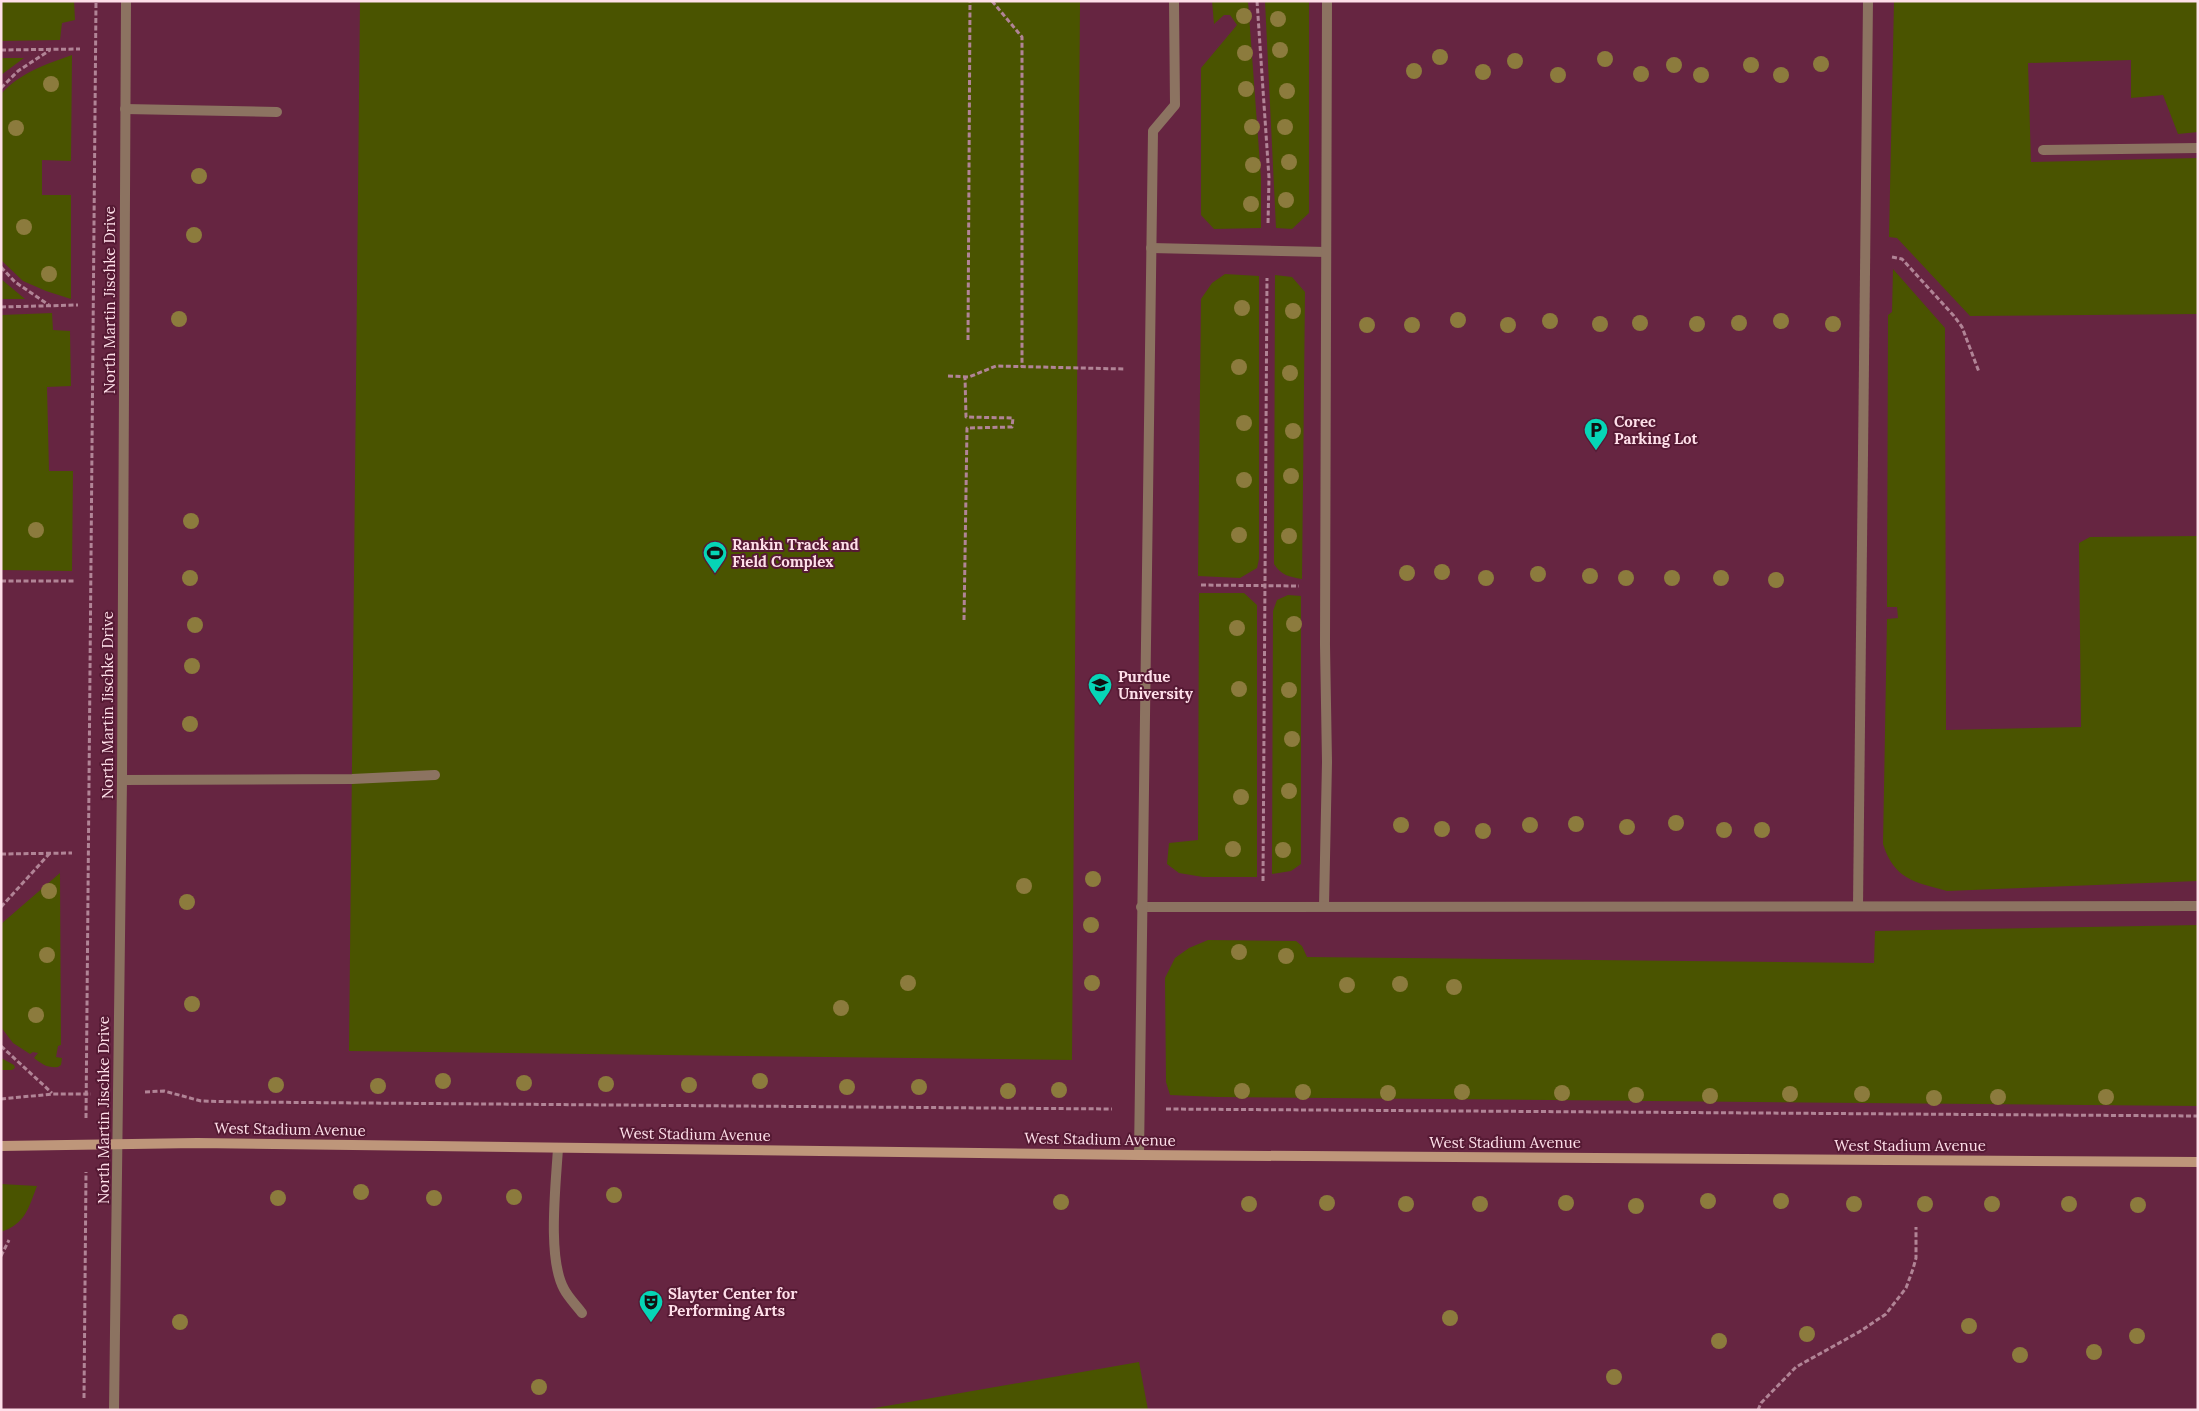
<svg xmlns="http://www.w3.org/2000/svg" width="2199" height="1411" viewBox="0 0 2199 1411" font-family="Lora,serif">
<rect width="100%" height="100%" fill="#561a34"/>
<rect fill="#662541" x="1" y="1" width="2197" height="1409"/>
<g fill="#4a5400">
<path d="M 1,1 L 74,1 L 75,20 L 62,23 L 60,40 L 1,41 Z"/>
<path d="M 360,1 L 1080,1 L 1072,1060 L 349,1051 Z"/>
<path d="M 1212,1 L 1248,1 L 1261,178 L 1261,228 L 1214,229 L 1201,215 L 1201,68 L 1237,25 L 1230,15 L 1224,15 L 1214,24 Z"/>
<path d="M 1265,1 L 1309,1 L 1309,213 L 1292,229 L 1276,228 Z"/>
<path d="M 1894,1 L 2198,1 L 2198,132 L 2178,134 L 2163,95 L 2131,98 L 2131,60 L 2028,63 L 2031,162 L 2198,158 L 2198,314 L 1970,316 L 1897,238 L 1889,237 Z"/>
<path d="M 72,55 L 71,161 L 42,160 L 42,195 L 71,195 L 71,299 L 46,291 L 23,281 L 1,260 L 1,94 C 20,73 46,64 72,55 Z"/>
<path d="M 1,58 L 24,58 L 1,75 Z"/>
<path d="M 1893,269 L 1945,328 L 1946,730 L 2081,727 L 2079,543 L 2090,537 L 2198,536 L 2198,881 L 1947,891 C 1914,882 1894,879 1883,844 L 1887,619 L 1898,618 L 1897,607 L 1887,607 L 1888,315 L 1892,312 Z"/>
<path d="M 1225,274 L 1259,276 L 1259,559 L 1257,568 L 1240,578 L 1198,576 L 1201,299 L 1212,283 Z"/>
<path d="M 1275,275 L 1292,277 L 1305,292 L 1302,579 C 1289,577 1281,575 1274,564 Z"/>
<path d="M 1,279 L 25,299 L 1,299 Z"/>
<path d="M 52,313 L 53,330 L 70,331 L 71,386 L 47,387 L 49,471 L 73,471 L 72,571 L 1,570 L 1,315 Z"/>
<path d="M 1199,593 L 1244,593 L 1257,605 L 1257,877 L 1203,877 L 1179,873 L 1167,864 L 1169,843 L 1198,840 Z"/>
<path d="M 1288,595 L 1301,596 L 1301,864 L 1291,871 L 1272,874 L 1273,611 L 1277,600 Z"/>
<path d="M 60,873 L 61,1045 L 58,1046 L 56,1057 L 62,1058 L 61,1065 L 58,1067 C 48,1068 43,1065 34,1058 L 38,1053 L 33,1052 L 30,1054 L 13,1043 L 1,1027 L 1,924 Z"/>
<path d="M 2198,925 L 2198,1106 L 1217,1097 L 1170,1095 L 1166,1082 L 1165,978 L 1175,958 L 1189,948 L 1208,940 L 1296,941 L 1302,946 L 1307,957 L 1874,963 L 1875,931 Z"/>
<path d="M 1,1058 L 14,1065 L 15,1068 L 12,1070 L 1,1070 Z"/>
<path d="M 1,1184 L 37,1186 C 28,1209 26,1223 1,1232 Z"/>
<path d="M 1139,1362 L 1148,1410 L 868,1410 L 869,1409 Z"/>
</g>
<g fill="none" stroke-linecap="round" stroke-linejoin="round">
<g stroke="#b18496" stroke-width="3" stroke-dasharray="5 2.5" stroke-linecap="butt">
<path d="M 992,1 L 1022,37 L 1022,367"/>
<path d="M 1257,1 L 1269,178 L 1268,224"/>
<path d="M 1,50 L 80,49"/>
<path d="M 1,88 L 18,71 L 50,50"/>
<path d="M 1892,257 L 1902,259 L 1954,316 L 1962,327 L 1979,372"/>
<path d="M 1,267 L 15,282 L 49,305"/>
<path d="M 1,307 L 78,305"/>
<path d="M 968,340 L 970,1"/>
<path d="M 948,376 L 969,377 L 996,366 L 1124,369"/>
<path d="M 1,581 L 76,581"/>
<path d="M 1201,585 L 1299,586"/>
<path d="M 964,620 L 967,428 L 1012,427 L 1013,418 L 966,417 L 965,377"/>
<path d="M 1,854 L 72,853"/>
<path d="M 1263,881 L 1267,278"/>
<path d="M 1,907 L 50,853"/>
<path d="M 1,1046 L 52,1093"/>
<path d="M 145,1092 L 164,1091 L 201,1101 L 240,1102 L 1112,1109"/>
<path d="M 1,1099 L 53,1094 L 91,1094"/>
<path d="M 1166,1109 L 2198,1116"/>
<path d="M 86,1118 L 96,1"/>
<path d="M 1,1256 L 9,1240"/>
<path d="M 84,1398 L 86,1172"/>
<path d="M 1758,1410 L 1761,1403 L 1796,1367 L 1859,1332 L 1886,1314 L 1906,1288 L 1913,1269 L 1916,1258 L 1916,1227"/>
</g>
<g stroke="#8c7361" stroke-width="10">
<path d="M 125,109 L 277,112"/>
<path d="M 2043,150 L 2198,148"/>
<path d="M 1151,248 L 1326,252"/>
<path d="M 122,780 L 352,779 L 435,775"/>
<path d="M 1324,906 L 1327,762 L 1325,645 L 1327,1"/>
<path d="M 1858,906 L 1868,1"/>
<path d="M 1141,907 L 2198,906"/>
<path d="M 558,1148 C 556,1184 547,1258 564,1289 C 568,1297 576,1305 582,1313"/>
<path d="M 1139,1155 L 1153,131 L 1175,105 L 1174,1"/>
</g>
<path stroke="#8c7361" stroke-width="10" d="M 114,1410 L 122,780 L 126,1"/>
<path stroke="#be967a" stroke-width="10" d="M 1,1146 L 197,1143 L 1139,1155 L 2198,1162"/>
</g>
<g fill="#8c7b3d">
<circle cx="1244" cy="16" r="8"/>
<circle cx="1278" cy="19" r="8"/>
<circle cx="1280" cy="50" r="8"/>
<circle cx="1245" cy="53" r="8"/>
<circle cx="1440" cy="57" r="8"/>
<circle cx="1605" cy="59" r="8"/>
<circle cx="1515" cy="61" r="8"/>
<circle cx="1821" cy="64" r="8"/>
<circle cx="1674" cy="65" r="8"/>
<circle cx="1751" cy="65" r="8"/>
<circle cx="1414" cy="71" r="8"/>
<circle cx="1483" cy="72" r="8"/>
<circle cx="1641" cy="74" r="8"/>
<circle cx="1558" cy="75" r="8"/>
<circle cx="1701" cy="75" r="8"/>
<circle cx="1781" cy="75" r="8"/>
<circle cx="51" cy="84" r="8"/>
<circle cx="1246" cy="89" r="8"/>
<circle cx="1287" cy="91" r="8"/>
<circle cx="1252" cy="127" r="8"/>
<circle cx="1285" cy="127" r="8"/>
<circle cx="16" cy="128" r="8"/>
<circle cx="1289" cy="162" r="8"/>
<circle cx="1253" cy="165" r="8"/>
<circle cx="199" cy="176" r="8"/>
<circle cx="1286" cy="200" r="8"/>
<circle cx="1251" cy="204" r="8"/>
<circle cx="24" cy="227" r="8"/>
<circle cx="194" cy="235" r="8"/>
<circle cx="49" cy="274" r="8"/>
<circle cx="1242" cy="308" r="8"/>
<circle cx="1293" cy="311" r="8"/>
<circle cx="179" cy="319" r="8"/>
<circle cx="1458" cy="320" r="8"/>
<circle cx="1550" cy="321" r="8"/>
<circle cx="1781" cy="321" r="8"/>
<circle cx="1640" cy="323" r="8"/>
<circle cx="1739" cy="323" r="8"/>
<circle cx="1600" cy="324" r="8"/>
<circle cx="1697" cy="324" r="8"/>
<circle cx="1833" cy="324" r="8"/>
<circle cx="1367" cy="325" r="8"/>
<circle cx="1412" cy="325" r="8"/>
<circle cx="1508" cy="325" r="8"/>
<circle cx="1239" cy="367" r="8"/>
<circle cx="1290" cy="373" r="8"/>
<circle cx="1244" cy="423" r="8"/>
<circle cx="1293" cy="431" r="8"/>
<circle cx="1291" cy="476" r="8"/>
<circle cx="1244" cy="480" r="8"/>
<circle cx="191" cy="521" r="8"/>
<circle cx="36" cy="530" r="8"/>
<circle cx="1239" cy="535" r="8"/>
<circle cx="1289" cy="536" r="8"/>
<circle cx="1442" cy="572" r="8"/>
<circle cx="1407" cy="573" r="8"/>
<circle cx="1538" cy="574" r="8"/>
<circle cx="1590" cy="576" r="8"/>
<circle cx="190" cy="578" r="8"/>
<circle cx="1486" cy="578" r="8"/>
<circle cx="1626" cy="578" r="8"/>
<circle cx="1672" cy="578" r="8"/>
<circle cx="1721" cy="578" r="8"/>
<circle cx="1776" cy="580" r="8"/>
<circle cx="1294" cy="624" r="8"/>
<circle cx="195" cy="625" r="8"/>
<circle cx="1237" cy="628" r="8"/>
<circle cx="192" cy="666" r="8"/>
<circle cx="1239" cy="689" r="8"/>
<circle cx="1289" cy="690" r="8"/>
<circle cx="190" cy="724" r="8"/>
<circle cx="1292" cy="739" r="8"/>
<circle cx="1289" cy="791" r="8"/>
<circle cx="1241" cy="797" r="8"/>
<circle cx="1676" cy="823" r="8"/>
<circle cx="1576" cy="824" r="8"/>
<circle cx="1401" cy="825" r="8"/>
<circle cx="1530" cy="825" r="8"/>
<circle cx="1627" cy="827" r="8"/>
<circle cx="1442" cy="829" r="8"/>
<circle cx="1724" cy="830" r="8"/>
<circle cx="1762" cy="830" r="8"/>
<circle cx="1483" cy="831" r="8"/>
<circle cx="1233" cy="849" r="8"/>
<circle cx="1283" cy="850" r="8"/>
<circle cx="1093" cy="879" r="8"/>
<circle cx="1024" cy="886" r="8"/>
<circle cx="49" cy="891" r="8"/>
<circle cx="187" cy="902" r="8"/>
<circle cx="1091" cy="925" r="8"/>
<circle cx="1239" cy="952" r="8"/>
<circle cx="47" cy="955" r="8"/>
<circle cx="1286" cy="956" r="8"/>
<circle cx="908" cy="983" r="8"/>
<circle cx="1092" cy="983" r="8"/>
<circle cx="1400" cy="984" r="8"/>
<circle cx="1347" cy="985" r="8"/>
<circle cx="1454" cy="987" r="8"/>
<circle cx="192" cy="1004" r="8"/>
<circle cx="841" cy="1008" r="8"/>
<circle cx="36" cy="1015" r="8"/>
<circle cx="443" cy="1081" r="8"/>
<circle cx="760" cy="1081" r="8"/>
<circle cx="524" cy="1083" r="8"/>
<circle cx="606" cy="1084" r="8"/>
<circle cx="276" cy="1085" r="8"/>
<circle cx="689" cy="1085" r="8"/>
<circle cx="378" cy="1086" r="8"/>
<circle cx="847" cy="1087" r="8"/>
<circle cx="919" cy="1087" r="8"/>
<circle cx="1059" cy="1090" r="8"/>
<circle cx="1008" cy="1091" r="8"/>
<circle cx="1242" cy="1091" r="8"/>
<circle cx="1303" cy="1092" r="8"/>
<circle cx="1462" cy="1092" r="8"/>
<circle cx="1388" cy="1093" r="8"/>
<circle cx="1562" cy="1093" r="8"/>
<circle cx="1790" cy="1094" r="8"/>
<circle cx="1862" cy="1094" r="8"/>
<circle cx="1636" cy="1095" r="8"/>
<circle cx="1710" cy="1096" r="8"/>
<circle cx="1998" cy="1097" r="8"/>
<circle cx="2106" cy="1097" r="8"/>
<circle cx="1934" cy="1098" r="8"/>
<circle cx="361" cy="1192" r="8"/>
<circle cx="614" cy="1195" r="8"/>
<circle cx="514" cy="1197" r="8"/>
<circle cx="278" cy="1198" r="8"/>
<circle cx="434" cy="1198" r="8"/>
<circle cx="1708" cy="1201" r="8"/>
<circle cx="1781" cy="1201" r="8"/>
<circle cx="1061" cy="1202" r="8"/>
<circle cx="1327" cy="1203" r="8"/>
<circle cx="1566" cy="1203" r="8"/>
<circle cx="1249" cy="1204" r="8"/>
<circle cx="1406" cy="1204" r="8"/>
<circle cx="1480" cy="1204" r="8"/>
<circle cx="1854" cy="1204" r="8"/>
<circle cx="1925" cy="1204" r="8"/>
<circle cx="1992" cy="1204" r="8"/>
<circle cx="2069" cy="1204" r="8"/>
<circle cx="2138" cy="1205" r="8"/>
<circle cx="1636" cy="1206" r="8"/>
<circle cx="1450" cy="1318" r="8"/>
<circle cx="180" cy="1322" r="8"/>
<circle cx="1969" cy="1326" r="8"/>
<circle cx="1807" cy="1334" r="8"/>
<circle cx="2137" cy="1336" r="8"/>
<circle cx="1719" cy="1341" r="8"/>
<circle cx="2094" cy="1352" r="8"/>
<circle cx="2020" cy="1355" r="8"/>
<circle cx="1614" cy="1377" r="8"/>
<circle cx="539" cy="1387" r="8"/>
</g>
<defs>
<symbol id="parking-pin" viewBox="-11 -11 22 30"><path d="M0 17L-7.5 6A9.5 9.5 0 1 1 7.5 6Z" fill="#06d5b6" stroke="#561a34"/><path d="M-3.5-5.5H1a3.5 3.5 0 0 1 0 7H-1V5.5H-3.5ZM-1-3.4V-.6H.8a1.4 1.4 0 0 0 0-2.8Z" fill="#111"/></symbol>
<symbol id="stadium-pin" viewBox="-11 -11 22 30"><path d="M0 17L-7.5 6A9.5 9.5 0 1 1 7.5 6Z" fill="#06d5b6" stroke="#561a34"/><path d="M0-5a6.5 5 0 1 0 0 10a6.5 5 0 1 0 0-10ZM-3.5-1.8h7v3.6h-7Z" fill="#111"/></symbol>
<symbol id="university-pin" viewBox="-11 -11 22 30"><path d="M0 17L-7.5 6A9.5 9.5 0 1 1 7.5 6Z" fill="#06d5b6" stroke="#561a34"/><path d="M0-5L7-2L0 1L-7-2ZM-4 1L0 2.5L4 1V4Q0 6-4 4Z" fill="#111"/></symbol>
<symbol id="theatre-pin" viewBox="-11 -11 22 30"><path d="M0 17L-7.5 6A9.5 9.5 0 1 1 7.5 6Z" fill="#06d5b6" stroke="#561a34"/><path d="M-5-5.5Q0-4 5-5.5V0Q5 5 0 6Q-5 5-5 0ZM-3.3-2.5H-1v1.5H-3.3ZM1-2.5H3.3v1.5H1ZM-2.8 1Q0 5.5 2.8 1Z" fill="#111"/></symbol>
</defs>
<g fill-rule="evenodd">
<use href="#parking-pin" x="1582" y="416" width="28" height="38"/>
<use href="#stadium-pin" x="701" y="539" width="28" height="38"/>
<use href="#university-pin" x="1086" y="671" width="28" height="38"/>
<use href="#theatre-pin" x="637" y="1288" width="28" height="38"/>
</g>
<g text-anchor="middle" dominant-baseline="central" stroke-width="4" stroke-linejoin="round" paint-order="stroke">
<g font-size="15" fill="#fedfe9" stroke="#561a34">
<text transform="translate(109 300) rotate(-90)">North Martin Jischke Drive</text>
<text transform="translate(107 705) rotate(-90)">North Martin Jischke Drive</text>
<text transform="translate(103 1110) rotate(-90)">North Martin Jischke Drive</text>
<text transform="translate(290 1129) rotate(1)">West Stadium Avenue</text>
<text transform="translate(695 1134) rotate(1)">West Stadium Avenue</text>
<text transform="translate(1100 1139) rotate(1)">West Stadium Avenue</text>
<text x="1505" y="1142">West Stadium Avenue</text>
<text x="1910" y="1145">West Stadium Avenue</text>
</g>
<g font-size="15" font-weight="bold" fill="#fedfe9" stroke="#561a34" text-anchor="start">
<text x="1614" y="421">Corec<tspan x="1614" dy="17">Parking Lot</tspan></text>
<text x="732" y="544">Rankin Track and<tspan x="732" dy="17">Field Complex</tspan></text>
<text x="1118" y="676">Purdue<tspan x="1118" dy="17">University</tspan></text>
<text x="668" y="1293">Slayter Center for<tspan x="668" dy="17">Performing Arts</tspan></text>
</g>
</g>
<rect width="2199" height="1411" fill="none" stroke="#fedfe9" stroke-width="5"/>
</svg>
